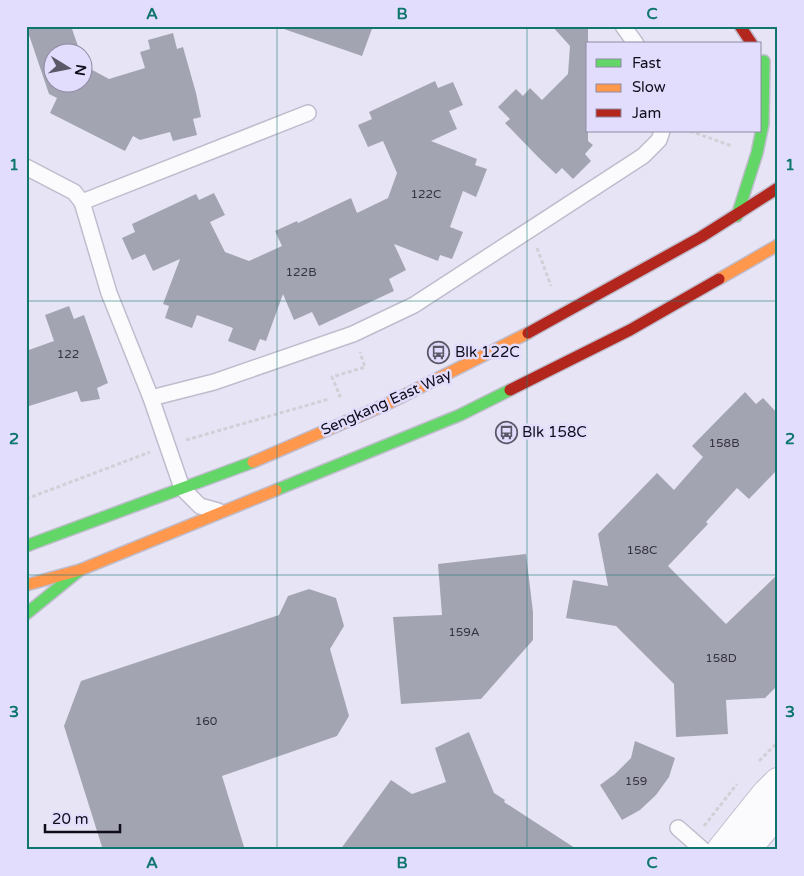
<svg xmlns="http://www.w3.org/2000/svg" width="804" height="876" viewBox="0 0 804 876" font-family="'Varela Round',sans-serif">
<rect width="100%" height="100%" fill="#e7e4f6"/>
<g fill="#a3a4b2">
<path d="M 26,26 L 71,26 L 80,52 L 52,52 L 52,82 L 82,82 L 82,59 L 85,66 L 109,79 L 145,68 L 140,52 L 150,49 L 148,40 L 173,33 L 177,49 L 183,47 L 196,93 L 201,117 L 193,119 L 197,135 L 173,141 L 170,132 L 140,140 L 133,136 L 125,151 L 50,113 L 57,98 L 49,94 Z"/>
<path d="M 285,26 L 373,26 L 362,56 L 284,29 Z"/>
<path d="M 552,26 L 588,26 L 588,141 L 593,145 L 585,154 L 591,161 L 573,179 L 562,168 L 556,174 L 538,157 L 505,123 L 510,119 L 498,107 L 516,89 L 523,96 L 530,88 L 542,100 L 568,74 L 570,46 Z"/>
<path d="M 435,81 L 438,88 L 453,82 L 463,105 L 449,111 L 457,129 L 431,141 L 477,159 L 475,165 L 487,169 L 476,197 L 463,191 L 450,227 L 463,232 L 452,259 L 440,255 L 438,261 L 394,244 L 406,270 L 389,279 L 394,291 L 319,326 L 312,312 L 294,320 L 283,294 L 266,341 L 260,339 L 255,351 L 228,341 L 233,328 L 197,315 L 192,328 L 165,318 L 169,306 L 163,304 L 180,259 L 153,271 L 145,254 L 132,260 L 122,238 L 135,232 L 132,224 L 196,194 L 199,200 L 214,193 L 225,215 L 210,222 L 225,252 L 249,261 L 282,246 L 275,231 L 297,221 L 298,223 L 351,198 L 357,213 L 388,198 L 397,173 L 383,141 L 368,147 L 358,125 L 372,119 L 369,112 Z"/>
<path d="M 69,306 L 74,319 L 84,315 L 108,383 L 97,388 L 100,399 L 81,402 L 77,391 L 26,407 L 26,351 L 54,341 L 45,315 Z"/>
<path d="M 745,392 L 756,404 L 763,398 L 778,414 L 778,469 L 749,499 L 737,488 L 706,522 L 708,524 L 668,566 L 726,624 L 778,574 L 778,685 L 765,698 L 726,700 L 728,734 L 676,737 L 674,684 L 616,626 L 566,618 L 573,580 L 608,586 L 598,534 L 657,473 L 674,490 L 703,457 L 692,446 Z"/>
<path d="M 526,554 L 533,612 L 533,640 L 481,699 L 401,704 L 393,617 L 442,615 L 438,564 Z"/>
<path d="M 309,589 L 336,598 L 344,626 L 330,649 L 349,716 L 337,736 L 222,776 L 245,850 L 103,850 L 64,726 L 81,681 L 279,615 L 288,596 Z"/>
<path d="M 469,732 L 494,793 L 505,800 L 504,802 L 578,850 L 340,850 L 391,780 L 412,794 L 446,782 L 435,748 Z"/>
<path d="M 635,741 L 675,758 L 669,777 L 656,795 L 640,810 L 622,820 L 600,785 L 615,774 L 631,758 Z"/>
</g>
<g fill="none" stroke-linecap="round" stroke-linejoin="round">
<defs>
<g id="lane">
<path d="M 623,26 L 636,44"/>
<path d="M 26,167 L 74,192 L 82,202 L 109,293 L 151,398 L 182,488 L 200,506 L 218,511"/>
<path d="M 82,202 L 308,113"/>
<path d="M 151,398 L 214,382 L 353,334 L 414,305 L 643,156 L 659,140 L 662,131"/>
<path d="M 678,828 L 703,850"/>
</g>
<g id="street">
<path d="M 721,850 L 765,795 L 778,782"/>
<path d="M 746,850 L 778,811"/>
</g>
<g id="fast">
<path d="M 737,216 L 757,153 L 763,124 L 764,61"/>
<path d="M 276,490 L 460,415 L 510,390"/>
<path d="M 26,545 L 29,545"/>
<path d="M 26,546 L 253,462"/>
<path d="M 26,614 L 80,570"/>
</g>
<g id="slow">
<path d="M 719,279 L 778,245"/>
<path d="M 253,462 L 387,404 L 528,333"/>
<path d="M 26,585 L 80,570 L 276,490"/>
</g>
<g id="jam">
<path d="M 740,26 L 752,44"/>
<path d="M 528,333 L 701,237 L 778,188"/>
<path d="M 510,390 L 630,330 L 719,279"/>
</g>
</defs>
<use href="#lane" stroke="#bfbccc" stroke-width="18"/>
<use href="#street" stroke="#bfbccc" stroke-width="30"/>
<use href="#fast" stroke="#bfbccc" stroke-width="14"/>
<use href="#slow" stroke="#bfbccc" stroke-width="14"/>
<use href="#jam" stroke="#bfbccc" stroke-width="14"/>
<g stroke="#d2d0d6" stroke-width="3" stroke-dasharray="4 2.5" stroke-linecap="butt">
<path d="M 690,131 L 732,146"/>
<path d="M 537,248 L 551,286"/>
<path d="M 338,396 L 340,396 L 332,377 L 365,367 L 360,352"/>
<path d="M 186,440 L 329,399"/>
<path d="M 26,499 L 150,452"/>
<path d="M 759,761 L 778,742"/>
<path d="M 704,826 L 737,784"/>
</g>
<use href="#lane" stroke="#fbfbfe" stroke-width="15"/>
<use href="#street" stroke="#fbfbfe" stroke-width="28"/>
<use href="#fast" stroke="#63d668" stroke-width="11"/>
<use href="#slow" stroke="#ff974d" stroke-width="11"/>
<use href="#jam" stroke="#b3261e" stroke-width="11"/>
</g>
<path fill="none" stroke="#0f766e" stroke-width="1" stroke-opacity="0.55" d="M 277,26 L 277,850M 527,26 L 527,850M 26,301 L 778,301M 26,575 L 778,575"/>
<defs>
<symbol id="bus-ring" viewBox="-11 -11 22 22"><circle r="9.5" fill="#e2ddfd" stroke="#5b5868" stroke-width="1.5"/><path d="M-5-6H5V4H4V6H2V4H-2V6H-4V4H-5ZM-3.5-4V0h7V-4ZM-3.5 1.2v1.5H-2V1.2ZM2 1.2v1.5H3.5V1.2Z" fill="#5b5868"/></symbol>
</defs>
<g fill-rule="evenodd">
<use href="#bus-ring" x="426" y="340" width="25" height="25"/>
<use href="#bus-ring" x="494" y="420" width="25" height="25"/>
</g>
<g text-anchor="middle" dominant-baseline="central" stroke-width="5" stroke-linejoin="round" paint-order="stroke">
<g font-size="12" fill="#353341">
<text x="426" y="194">122C</text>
<text x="301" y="272">122B</text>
<text x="68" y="354">122</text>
<text x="724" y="443">158B</text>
<text x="642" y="550">158C</text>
<text x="464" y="632">159A</text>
<text x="721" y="658">158D</text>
<text x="206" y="721">160</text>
<text x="636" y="781">159</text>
</g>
<g font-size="15" fill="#100d1b" stroke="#e2ddfd" text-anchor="start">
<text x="455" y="352">Blk 122C</text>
<text x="522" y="432">Blk 158C</text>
</g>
<g font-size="15" fill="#100d1b" stroke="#e2ddfd">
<text transform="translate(386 402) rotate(-24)">Sengkang East Way</text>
</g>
</g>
<rect width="804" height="876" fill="none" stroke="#e2ddfd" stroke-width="55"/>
<rect x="586" y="42" width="175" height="90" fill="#e2ddfd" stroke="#8e8aa3"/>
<rect x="596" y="59" width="25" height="8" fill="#63d668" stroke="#8e8aa3"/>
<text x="632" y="68" font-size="15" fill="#100d1b">Fast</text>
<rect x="596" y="84" width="25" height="8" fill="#ff974d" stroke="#8e8aa3"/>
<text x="632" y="92" font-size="15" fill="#100d1b">Slow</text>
<rect x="596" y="109" width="25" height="8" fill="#b3261e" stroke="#8e8aa3"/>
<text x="632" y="118" font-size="15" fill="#100d1b">Jam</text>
<g transform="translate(68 68) rotate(100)"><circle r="24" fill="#e2ddfd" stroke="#8e8aa3"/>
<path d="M0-4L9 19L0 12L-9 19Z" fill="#5b5868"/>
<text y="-8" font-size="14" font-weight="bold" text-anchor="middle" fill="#100d1b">N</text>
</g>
<path d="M45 824v8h75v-8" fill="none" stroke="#100d1b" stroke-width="2.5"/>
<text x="52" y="824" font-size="15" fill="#100d1b" stroke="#e2ddfd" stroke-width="4" paint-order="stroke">20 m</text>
<rect x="28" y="28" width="748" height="820" fill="none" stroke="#0f766e" stroke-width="2"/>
<g font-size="16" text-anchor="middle" font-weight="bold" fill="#0f766e">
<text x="152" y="19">A</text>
<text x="402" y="19">B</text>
<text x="652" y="19">C</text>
<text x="14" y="170">1</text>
<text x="790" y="170">1</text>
<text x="14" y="444">2</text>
<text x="790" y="444">2</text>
<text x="14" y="717">3</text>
<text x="790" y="717">3</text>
<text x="152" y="868">A</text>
<text x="402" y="868">B</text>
<text x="652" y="868">C</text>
</g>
</svg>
